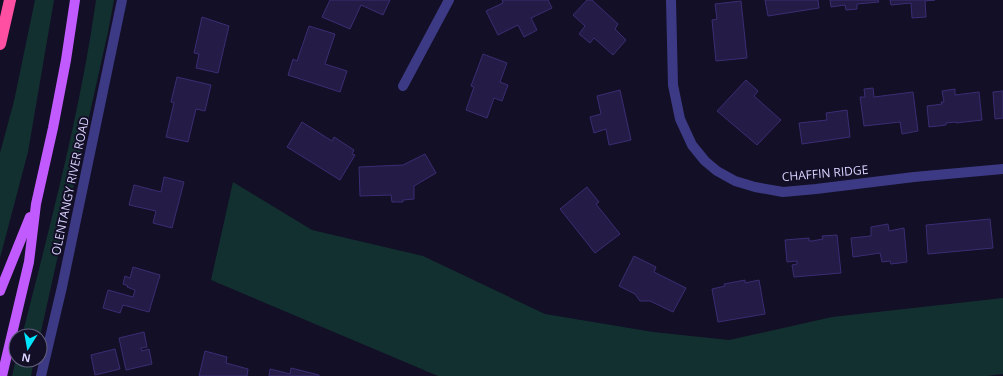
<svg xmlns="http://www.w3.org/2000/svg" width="1003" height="376" viewBox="0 0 1003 376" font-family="'Open Sans',sans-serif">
<rect width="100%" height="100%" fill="#130f26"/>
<g fill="#12302f">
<path d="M 35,0 L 54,0 L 28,152 L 0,258 L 0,153 L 14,101 Z"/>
<path d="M 96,0 L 114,0 L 108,32 L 40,336 L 22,336 C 50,225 80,114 96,0 Z"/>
<path d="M 233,182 L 312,230 L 423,256 L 545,314 L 653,332 L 729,340 L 832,317 L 1003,298 L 1003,374 L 987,376 L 438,376 L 211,280 Z"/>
<path d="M 16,359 L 34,360 L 31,376 L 12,376 Z"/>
</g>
<g fill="#241b47" stroke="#3b2d73">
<path d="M 330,0 L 390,0 L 383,15 L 361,5 L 350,29 L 322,17 Z"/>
<path d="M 502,0 L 548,0 L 552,8 L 531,18 L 537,30 L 524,37 L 518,25 L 498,35 L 486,11 L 503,3 Z"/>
<path d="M 587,0 L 592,0 L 618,24 L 615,29 L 626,40 L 613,55 L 594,38 L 590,43 L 579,34 L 585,26 L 573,15 Z"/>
<path d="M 765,0 L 818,0 L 819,8 L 768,16 Z"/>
<path d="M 830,0 L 878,0 L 879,2 L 857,4 L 857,9 L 846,10 L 845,5 L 831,7 Z"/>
<path d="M 890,0 L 935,0 L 925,1 L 926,17 L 912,18 L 911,3 L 891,5 Z"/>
<path d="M 741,1 L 747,58 L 716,61 L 712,20 L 717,19 L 715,4 Z"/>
<path d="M 202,17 L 229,26 L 218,73 L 196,68 L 199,54 L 194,53 Z"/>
<path d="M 309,26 L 335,34 L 325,64 L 347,71 L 340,92 L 288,75 L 293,59 L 297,61 Z"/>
<path d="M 483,54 L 507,63 L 500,82 L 508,85 L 502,101 L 494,98 L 487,118 L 466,110 L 474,87 L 471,86 Z"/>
<path d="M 177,77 L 211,85 L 205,111 L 196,109 L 188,142 L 166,137 L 174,103 L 171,102 Z"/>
<path d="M 746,80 L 758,91 L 754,96 L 781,120 L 757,145 L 717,111 Z"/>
<path d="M 873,88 L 874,97 L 913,92 L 918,131 L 902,134 L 900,122 L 864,126 L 860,97 L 865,97 L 864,89 Z"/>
<path d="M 955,89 L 955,95 L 979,92 L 982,120 L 956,123 L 956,122 L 946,123 L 946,125 L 929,127 L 927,106 L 942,104 L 941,102 L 944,102 L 942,91 Z"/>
<path d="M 620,90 L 631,140 L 609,145 L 606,129 L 594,133 L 590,117 L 601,114 L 597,96 Z"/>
<path d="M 1003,91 L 1003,118 L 995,119 L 993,92 Z"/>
<path d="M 847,110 L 850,137 L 802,144 L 799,123 L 827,120 L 826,113 Z"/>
<path d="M 302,122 L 332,141 L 334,137 L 354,150 L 352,154 L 355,155 L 340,180 L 287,147 Z"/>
<path d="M 425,154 L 436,173 L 414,186 L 414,199 L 403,200 L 403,202 L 392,202 L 391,195 L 360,196 L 359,167 L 403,165 Z"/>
<path d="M 164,177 L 184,182 L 172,228 L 153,223 L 156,211 L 129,205 L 134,185 L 161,192 Z"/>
<path d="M 587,187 L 599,202 L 596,204 L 620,234 L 595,253 L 560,209 Z"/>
<path d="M 990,219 L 993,248 L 928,254 L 926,225 Z"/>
<path d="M 888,224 L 889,231 L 904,228 L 907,262 L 891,264 L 890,261 L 882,262 L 880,253 L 853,257 L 851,238 L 871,236 L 871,227 Z"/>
<path d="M 837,235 L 841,273 L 794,277 L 792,265 L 797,264 L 797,261 L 787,262 L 785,240 L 809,238 L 809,241 L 812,241 L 823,239 L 822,236 Z"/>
<path d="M 634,256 L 656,267 L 654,272 L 686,288 L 673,312 L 650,301 L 640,301 L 635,294 L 619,286 Z"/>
<path d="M 133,267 L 160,275 L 149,312 L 123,305 L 120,313 L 103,308 L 108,290 L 133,297 L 135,290 L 127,287 L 128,286 L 123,284 L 125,276 L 130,278 Z"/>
<path d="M 745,280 L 745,283 L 759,280 L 765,314 L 718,322 L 712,289 L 725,286 L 724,284 Z"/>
<path d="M 144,332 L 147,347 L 141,348 L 142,351 L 149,349 L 152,364 L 126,370 L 119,338 Z"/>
<path d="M 115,349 L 120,369 L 95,375 L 91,355 Z"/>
<path d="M 205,351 L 227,357 L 226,363 L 248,369 L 247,376 L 199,376 Z"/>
<path d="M 291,368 L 319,375 L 319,376 L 269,376 L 270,369 L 290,374 Z"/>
</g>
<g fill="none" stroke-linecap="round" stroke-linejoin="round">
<g stroke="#3d3a85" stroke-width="10">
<path d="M 671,0 L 673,85 L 680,119 L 692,145 L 705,161 L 717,171 L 735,181 L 755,187 L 783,192 L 816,189 L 914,177 L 1003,169"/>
<path d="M 403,86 L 449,0"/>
<path d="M 41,376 L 62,287 L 122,0"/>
</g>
<g stroke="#c25bff" stroke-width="10">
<path d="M 0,291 L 30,217"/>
<path d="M 2,376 L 29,262 L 36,204 L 53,128 L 66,60 L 75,0"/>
</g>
<path stroke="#ff4fa3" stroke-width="12" d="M 0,44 L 10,0"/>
</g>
<g text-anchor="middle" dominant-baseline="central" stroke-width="4" stroke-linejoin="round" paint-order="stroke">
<g font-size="12" fill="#d9d4ff" stroke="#130f26">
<text transform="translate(825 173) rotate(-5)">CHAFFIN RIDGE</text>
<text transform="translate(70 186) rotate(-78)">OLENTANGY RIVER ROAD</text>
</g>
</g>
<g transform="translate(28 348) rotate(191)"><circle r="19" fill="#130f26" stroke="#625e7d"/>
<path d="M0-3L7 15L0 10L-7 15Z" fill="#00e5ff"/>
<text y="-6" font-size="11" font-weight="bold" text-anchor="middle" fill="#d9d4ff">N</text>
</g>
</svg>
